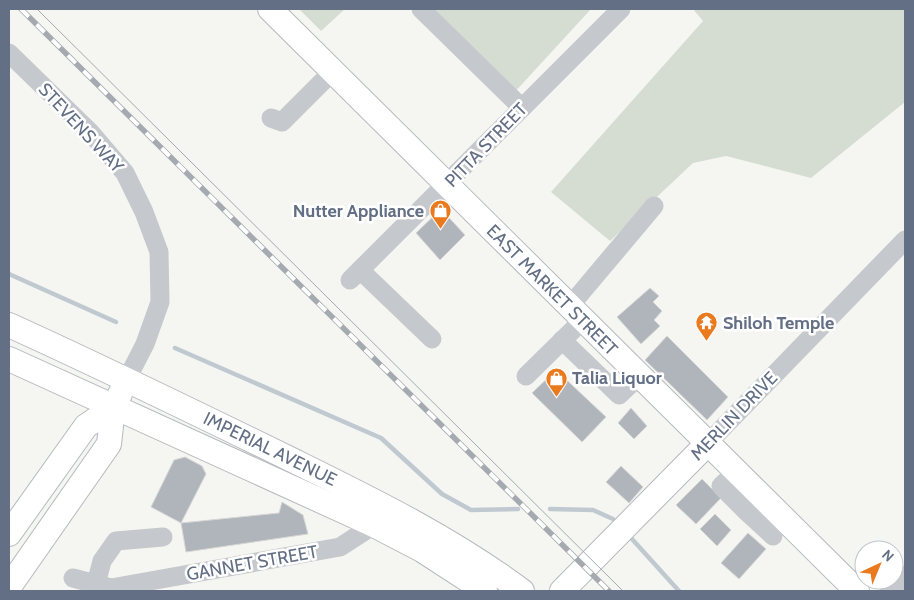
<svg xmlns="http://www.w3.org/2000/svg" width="914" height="600" viewBox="0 0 914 600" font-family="Cabin,sans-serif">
<rect width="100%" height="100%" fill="#f5f6f2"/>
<g fill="#d5ddd3">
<path d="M 299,9 L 345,9 L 321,31 Z"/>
<path d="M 427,9 L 591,9 L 513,94 Z"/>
<path d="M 693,9 L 905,9 L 905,102 L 811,178 L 726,156 L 693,163 L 610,241 L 551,192 L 703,21 Z"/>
</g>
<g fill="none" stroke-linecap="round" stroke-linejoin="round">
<g stroke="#c1c9d0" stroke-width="4.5">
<path d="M 9,274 L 116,322"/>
<path d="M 175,348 L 381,438 L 442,494 L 471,510 L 518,509"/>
<path d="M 550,509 L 593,510 L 613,519"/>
<path d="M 632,539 L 679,591"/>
</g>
</g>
<g fill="#b0b5bc" stroke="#d7d7d5">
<path d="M 441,209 L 465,235 L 440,260 L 416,233 Z"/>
<path d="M 650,288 L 659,296 L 653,302 L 662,311 L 654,320 L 660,326 L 641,344 L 617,317 Z"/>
<path d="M 667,336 L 728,397 L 707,420 L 645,360 Z"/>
<path d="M 556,370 L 606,417 L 582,442 L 532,393 Z"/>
<path d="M 631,408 L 647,426 L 634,439 L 618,423 Z"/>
<path d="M 185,457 L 202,466 L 206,474 L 181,523 L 151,507 L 174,460 Z"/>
<path d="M 621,466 L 643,487 L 629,503 L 606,482 Z"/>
<path d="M 702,479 L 721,498 L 696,524 L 676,505 Z"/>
<path d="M 282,502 L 303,515 L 308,534 L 186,552 L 181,523 L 279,513 Z"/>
<path d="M 715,514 L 731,530 L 717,546 L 700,529 Z"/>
<path d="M 748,533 L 766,549 L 739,579 L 721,563 Z"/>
</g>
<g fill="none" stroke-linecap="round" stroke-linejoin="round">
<defs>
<g id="major">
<path d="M 270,9 L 857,591"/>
<path d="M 9,325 C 104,368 198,414 292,460 C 371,499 451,538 522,591"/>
<path d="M 9,359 L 374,525 L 422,550 L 485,591"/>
<path d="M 9,534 L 86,426 L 113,408"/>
<path d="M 9,587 L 109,444 L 113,408 L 120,394"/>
<path d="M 562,591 L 708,443"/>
</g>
</defs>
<use href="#major" stroke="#b6b9be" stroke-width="26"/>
<g stroke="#c5c8cc" stroke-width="19">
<path d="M 421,9 L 522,108"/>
<path d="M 9,53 L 90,132 L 125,173 L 144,212 L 159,252 L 160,302 L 145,344 L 127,379"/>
<path d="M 271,118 L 282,122 L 333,71"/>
<path d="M 360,270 L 432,339"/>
<path d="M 350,280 L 621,9"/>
<path d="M 569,307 L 654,206"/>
<path d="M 562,340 L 619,395 L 639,376"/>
<path d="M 526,376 L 583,320"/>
<path d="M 708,443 L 905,240"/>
<path d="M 736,472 L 721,486 L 746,511 L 760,496"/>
<path d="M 746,511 L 773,536"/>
<path d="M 73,578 L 111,588 L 340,547 L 374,525 L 381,516"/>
<path d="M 96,584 L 102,561 L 116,541 L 163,537"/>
<path d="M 889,591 L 905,575"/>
</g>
<use href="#major" stroke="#fff" stroke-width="24"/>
<path stroke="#a5a9b0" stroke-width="1" d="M 37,9 L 623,591"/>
<defs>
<path id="rail" d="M 21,9 L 609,591"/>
</defs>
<use href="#rail" stroke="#a5a9b0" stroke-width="5.5"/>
<use href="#rail" stroke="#fff" stroke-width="4" stroke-dasharray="11" stroke-linecap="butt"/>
</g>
<defs>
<symbol id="shop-pin" viewBox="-11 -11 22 30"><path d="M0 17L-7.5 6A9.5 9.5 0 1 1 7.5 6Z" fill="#ea7a1e" stroke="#fff"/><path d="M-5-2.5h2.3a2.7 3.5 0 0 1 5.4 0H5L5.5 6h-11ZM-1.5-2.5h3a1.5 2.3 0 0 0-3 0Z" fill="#fff"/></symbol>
<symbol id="temple-pin" viewBox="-11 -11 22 30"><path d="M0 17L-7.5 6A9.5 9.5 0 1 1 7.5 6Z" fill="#ea7a1e" stroke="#fff"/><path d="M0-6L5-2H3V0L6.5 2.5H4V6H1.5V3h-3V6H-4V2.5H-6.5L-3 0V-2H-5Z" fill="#fff"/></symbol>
</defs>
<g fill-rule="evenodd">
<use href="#shop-pin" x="428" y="198" width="25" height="34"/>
<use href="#temple-pin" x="694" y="310" width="25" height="34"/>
<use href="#shop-pin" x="544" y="366" width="25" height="34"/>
</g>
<g text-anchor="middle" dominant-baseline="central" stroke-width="5" stroke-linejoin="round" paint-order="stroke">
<g font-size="18" fill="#636f84" stroke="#fff">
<text transform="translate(81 128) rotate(47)">STEVENS WAY</text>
<text transform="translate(486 145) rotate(-46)">PITTA STREET</text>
<text transform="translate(552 290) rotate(45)">EAST MARKET STREET</text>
<text transform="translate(734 416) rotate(-46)">MERLIN DRIVE</text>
<text transform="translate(270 449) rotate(26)">IMPERIAL AVENUE</text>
<text transform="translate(252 563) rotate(-10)">GANNET STREET</text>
</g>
<g font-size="18" font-weight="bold" fill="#636f84" stroke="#fff" text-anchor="start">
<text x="424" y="211" text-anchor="end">Nutter Appliance</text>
<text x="723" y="323">Shiloh Temple</text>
<text x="572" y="378">Talia Liquor</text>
</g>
</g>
<rect width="914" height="600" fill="none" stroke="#636f84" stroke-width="20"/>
<g transform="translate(879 565) rotate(44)"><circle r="24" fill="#ffffff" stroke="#c1c5ce"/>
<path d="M0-4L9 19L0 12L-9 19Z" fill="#ea7a1e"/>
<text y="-8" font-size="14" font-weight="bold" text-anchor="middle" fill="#636f84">N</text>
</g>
</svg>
